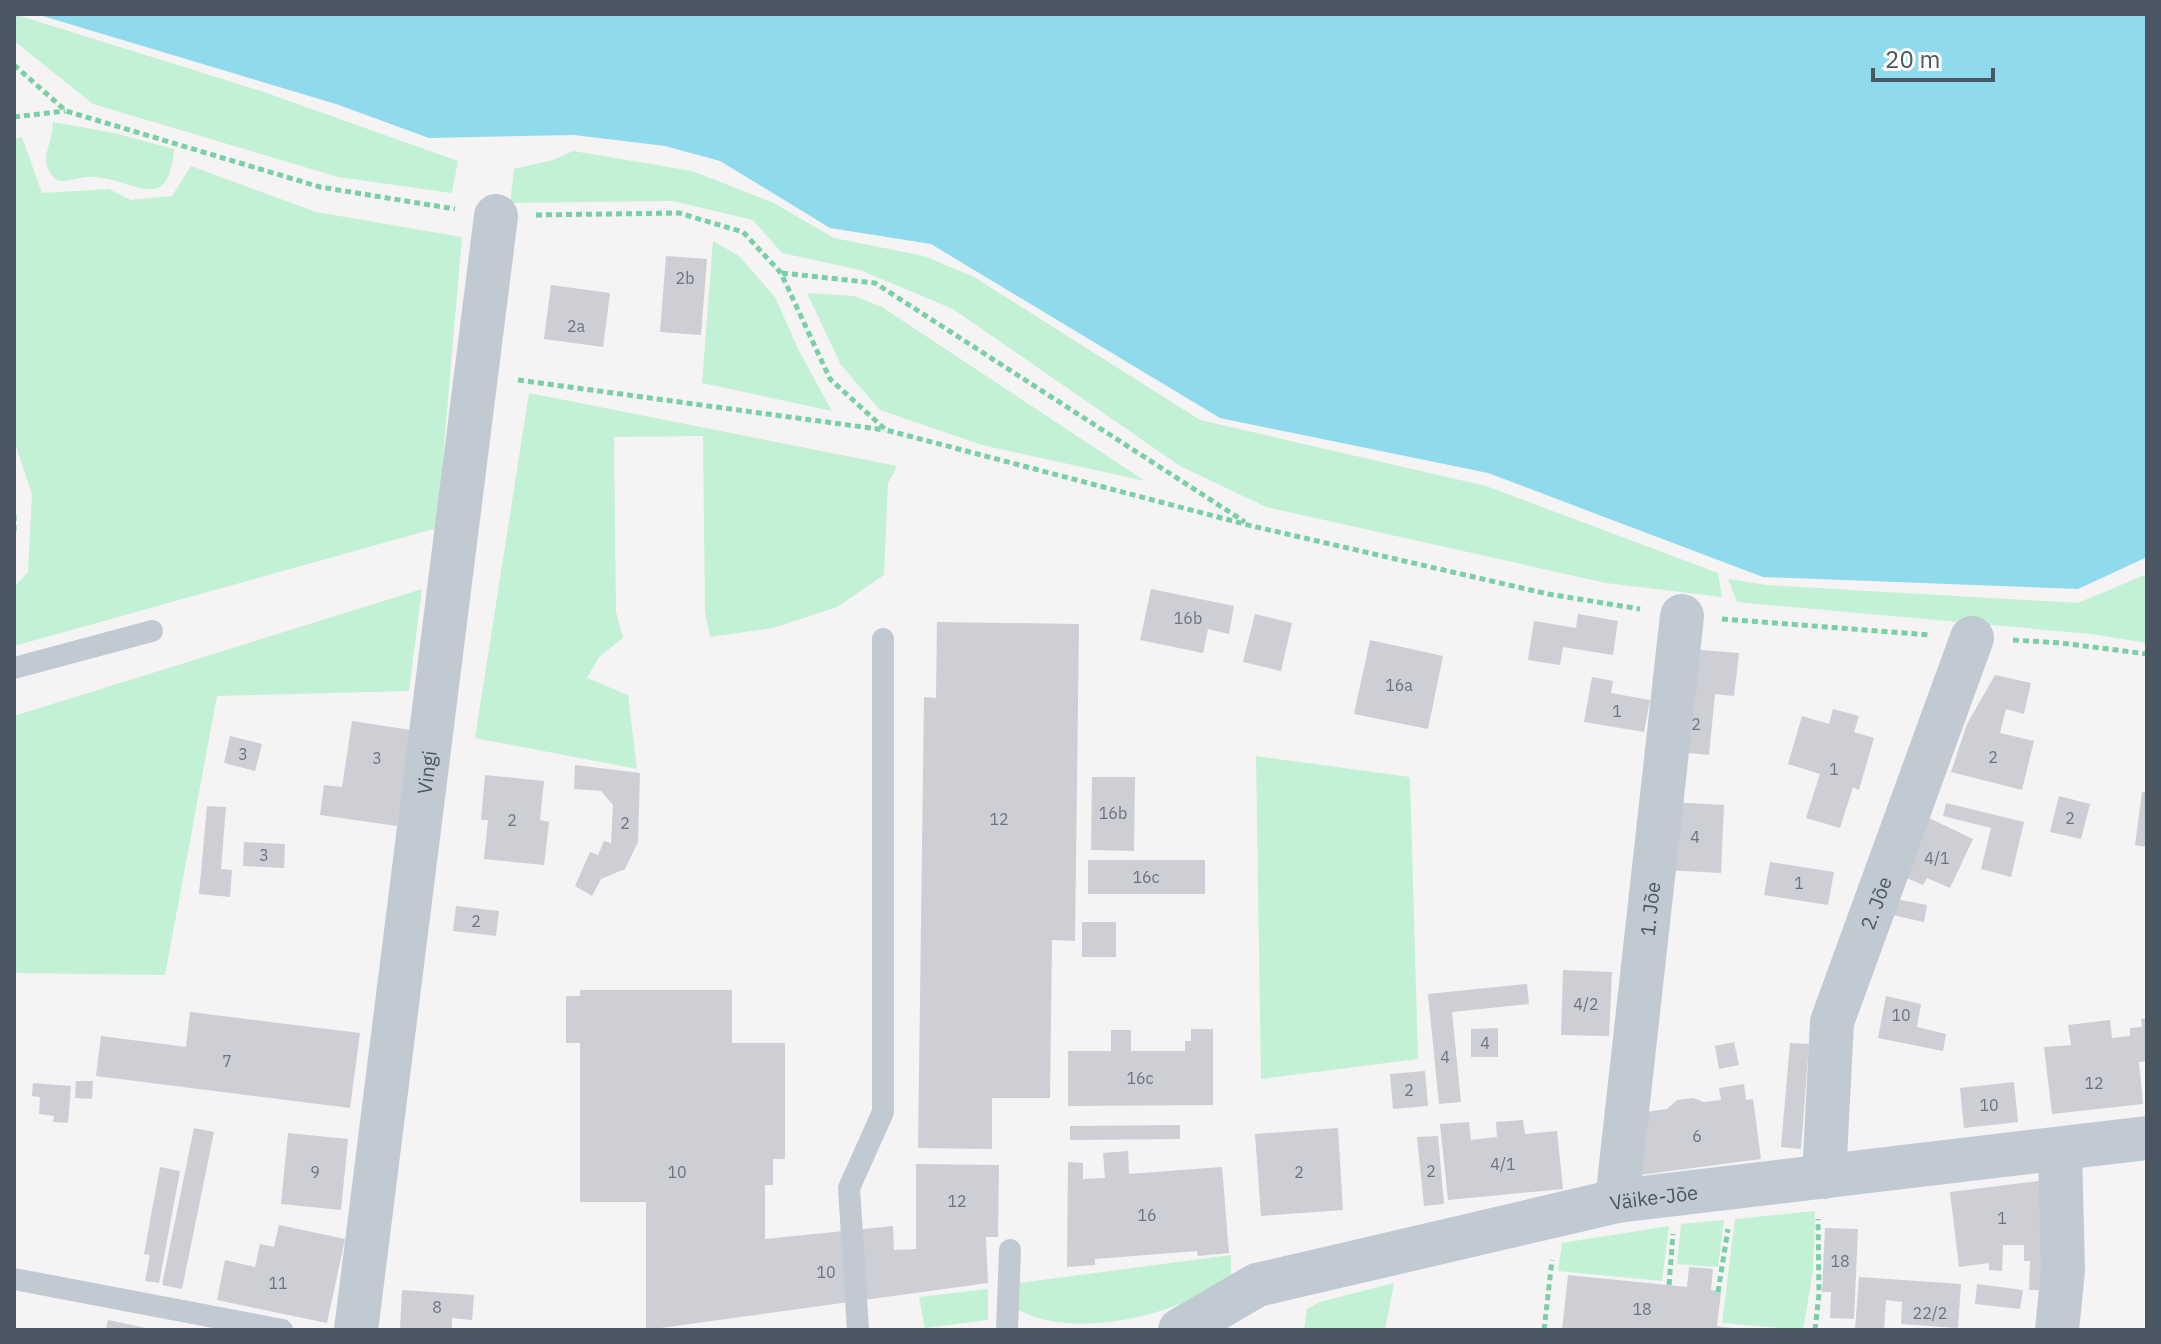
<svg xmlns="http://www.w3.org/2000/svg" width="2161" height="1344" viewBox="0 0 2161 1344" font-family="'IBM Plex Sans',sans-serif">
<rect width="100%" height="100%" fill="#f5f3f3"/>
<g fill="#c3f1d5">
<path d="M 14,14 L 261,91 L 458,161 L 452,193 L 338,177 L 93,104 L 14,41 Z"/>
<path d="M 53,122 L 114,133 L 174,149 C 168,216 136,180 95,177 C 82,175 70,182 58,181 C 35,163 53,145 53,122 Z"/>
<path d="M 22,137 L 42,193 L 109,189 L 131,200 L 172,196 L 191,166 L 316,212 L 462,237 L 437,528 L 14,646 L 14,587 L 28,572 L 32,494 L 14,440 L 14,139 Z"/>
<path d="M 573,151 L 692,171 L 772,202 L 834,238 L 924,256 L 974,277 L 1200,420 L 1486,486 L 1718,573 L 1722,597 L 1606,583 L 1266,507 L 1180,466 L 953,309 L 860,270 L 782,253 L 753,220 L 673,201 L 510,203 L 514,169 L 553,160 Z"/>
<path d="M 713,241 L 739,256 L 775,297 L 798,349 L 832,411 L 702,383 Z"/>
<path d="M 807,293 L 854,296 L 882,307 L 1145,481 L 982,445 L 880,410 L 841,365 Z"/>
<path d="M 529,393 L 897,466 L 888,483 L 884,575 L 837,607 L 773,628 L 710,637 L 705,612 L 703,436 L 614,437 L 616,612 L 623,638 L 599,657 L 587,678 L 628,695 L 637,769 L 475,738 Z"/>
<path d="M 2147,574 L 2147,643 L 2091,634 L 1737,602 L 1728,579 L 1767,585 L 2078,603 Z"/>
<path d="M 422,589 L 409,691 L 217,696 L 165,975 L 14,973 L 14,716 Z"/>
<path d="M 1256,756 L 1410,777 L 1418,1059 L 1261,1079 Z"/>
<path d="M 1815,1211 L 1813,1271 L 1803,1330 L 1722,1323 L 1735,1219 Z"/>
<path d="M 1724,1220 L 1718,1267 L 1677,1264 L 1681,1224 Z"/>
<path d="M 1669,1226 L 1662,1281 L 1558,1271 L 1562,1243 Z"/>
<path d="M 1231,1255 L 1231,1278 C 1180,1314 1074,1342 1017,1309 L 1019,1283 Z"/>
<path d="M 1394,1283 L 1385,1330 L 1304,1330 L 1307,1309 L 1320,1302 Z"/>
<path d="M 988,1289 L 988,1320 L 925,1328 L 919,1297 Z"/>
</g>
<path fill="#90daee" d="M 36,14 L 2147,14 L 2147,557 L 2078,589 L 1763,577 L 1488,473 L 1220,418 L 931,244 L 830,228 L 720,161 L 665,146 L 574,135 L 429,138 L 336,104 Z"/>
<g fill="#cdcfd5">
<path d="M 666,256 L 707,259 L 701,335 L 660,332 Z"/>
<path d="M 551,285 L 610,293 L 603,347 L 544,339 Z"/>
<path d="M 1151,589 L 1234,606 L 1229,634 L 1208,629 L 1203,653 L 1140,640 Z"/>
<path d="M 1255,614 L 1292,623 L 1281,671 L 1243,662 Z"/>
<path d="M 1578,614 L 1618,621 L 1613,655 L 1563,647 L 1560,665 L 1528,660 L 1534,621 L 1576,628 Z"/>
<path d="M 937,622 L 1079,624 L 1075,941 L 1052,940 L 1050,1098 L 992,1098 L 992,1149 L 918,1148 L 924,697 L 936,698 Z"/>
<path d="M 1370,640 L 1443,656 L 1428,729 L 1354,714 Z"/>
<path d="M 1688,649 L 1739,653 L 1734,696 L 1715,694 L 1709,755 L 1678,752 Z"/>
<path d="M 1995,675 L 2031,683 L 2024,714 L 2006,709 L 2000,733 L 2034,741 L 2022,790 L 1951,772 L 1967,724 Z"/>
<path d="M 1592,677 L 1613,681 L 1611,693 L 1650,700 L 1644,732 L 1584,722 Z"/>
<path d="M 1833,709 L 1859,716 L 1854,732 L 1874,738 L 1859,790 L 1853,787 L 1840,828 L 1806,818 L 1820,774 L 1788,764 L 1802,716 L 1829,724 Z"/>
<path d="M 352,721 L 411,730 L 397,826 L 320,815 L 324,785 L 342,787 Z"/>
<path d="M 230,736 L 262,744 L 255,771 L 224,763 Z"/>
<path d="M 575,765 L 640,773 L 638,842 L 625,869 L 601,879 L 592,896 L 575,886 L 590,852 L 598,855 L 604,841 L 611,843 L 613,805 L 601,791 L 574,789 Z"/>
<path d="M 485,775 L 544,781 L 540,820 L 549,822 L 544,865 L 484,859 L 488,820 L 481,820 Z"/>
<path d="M 1092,777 L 1135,777 L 1134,851 L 1091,850 Z"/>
<path d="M 2142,792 L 2147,792 L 2147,847 L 2135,845 Z"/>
<path d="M 2059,796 L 2090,804 L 2081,839 L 2050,832 Z"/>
<path d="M 1669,802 L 1724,805 L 1721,873 L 1666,870 Z"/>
<path d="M 1946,803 L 2024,822 L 2011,877 L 1981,869 L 1991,828 L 1943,816 Z"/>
<path d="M 207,806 L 226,807 L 221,869 L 232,870 L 230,897 L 199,894 Z"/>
<path d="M 1929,818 L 1973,839 L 1950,888 L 1927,878 L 1923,885 L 1902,876 Z"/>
<path d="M 244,842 L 285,844 L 284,868 L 243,866 Z"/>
<rect x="1088" y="860" width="117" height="34"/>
<path d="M 1770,862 L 1834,872 L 1828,905 L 1764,895 Z"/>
<path d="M 1886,897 L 1927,905 L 1924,922 L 1883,913 Z"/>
<path d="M 456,906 L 499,911 L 496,936 L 453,931 Z"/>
<rect x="1082" y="922" width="34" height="35"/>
<path d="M 1563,970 L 1612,972 L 1609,1036 L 1561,1035 Z"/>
<path d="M 1527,984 L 1529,1004 L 1452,1012 L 1461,1102 L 1439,1104 L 1428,994 Z"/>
<path d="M 580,990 L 732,990 L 732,1043 L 785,1043 L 785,1159 L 773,1159 L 773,1185 L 765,1185 L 765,1239 L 893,1226 L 894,1250 L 916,1249 L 916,1164 L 999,1165 L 998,1237 L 986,1237 L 988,1283 L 646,1330 L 646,1202 L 580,1202 L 580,1043 L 566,1043 L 566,996 L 580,996 Z"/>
<path d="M 1886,996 L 1921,1004 L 1917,1027 L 1946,1034 L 1943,1051 L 1878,1038 Z"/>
<path d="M 190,1012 L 360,1033 L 350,1108 L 96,1076 L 101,1036 L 186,1047 Z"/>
<path d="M 2147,1018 L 2147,1061 L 2139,1062 L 2143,1104 L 2052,1114 L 2044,1047 L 2071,1045 L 2068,1025 L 2110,1020 L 2112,1038 L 2130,1036 L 2130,1028 L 2142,1027 L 2141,1019 Z"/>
<path d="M 1498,1028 L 1498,1057 L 1471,1057 L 1471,1029 Z"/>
<path d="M 1191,1029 L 1213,1029 L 1213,1105 L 1068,1106 L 1068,1051 L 1111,1051 L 1111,1030 L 1131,1030 L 1131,1051 L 1185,1051 L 1185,1041 L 1191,1041 Z"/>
<path d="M 1734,1042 L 1739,1065 L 1719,1069 L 1715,1046 Z"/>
<path d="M 1790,1043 L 1809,1044 L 1801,1149 L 1781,1147 Z"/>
<path d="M 1425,1071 L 1428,1106 L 1393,1109 L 1390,1074 Z"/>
<path d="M 76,1081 L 93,1081 L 92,1099 L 75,1098 Z"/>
<path d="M 2014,1082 L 2018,1122 L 1964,1128 L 1960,1088 Z"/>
<path d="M 33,1083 L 71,1086 L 68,1123 L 53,1122 L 54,1116 L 39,1114 L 40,1097 L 32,1096 Z"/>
<path d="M 1744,1084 L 1746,1100 L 1753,1099 L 1761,1159 L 1632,1176 L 1637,1113 L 1667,1109 L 1677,1100 L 1693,1098 L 1704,1102 L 1721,1100 L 1719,1088 Z"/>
<path d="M 1523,1120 L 1525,1134 L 1557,1131 L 1563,1189 L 1448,1200 L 1440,1124 L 1469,1122 L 1471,1140 L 1497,1137 L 1496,1122 Z"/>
<path d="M 1180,1125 L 1180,1139 L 1070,1140 L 1070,1126 Z"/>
<path d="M 194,1128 L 214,1132 L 182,1289 L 162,1285 Z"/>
<path d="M 1338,1128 L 1343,1210 L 1261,1216 L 1255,1134 Z"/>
<path d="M 288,1133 L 348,1139 L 341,1210 L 281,1204 Z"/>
<path d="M 1438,1136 L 1444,1204 L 1424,1206 L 1417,1137 Z"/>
<path d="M 1128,1151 L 1129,1174 L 1222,1167 L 1229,1253 L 1198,1256 L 1197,1251 L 1095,1259 L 1095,1265 L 1067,1267 L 1068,1162 L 1083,1163 L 1083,1179 L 1105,1178 L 1103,1153 Z"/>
<path d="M 160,1167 L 180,1171 L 159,1283 L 145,1281 L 150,1255 L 144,1254 Z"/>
<path d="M 2047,1180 L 2054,1290 L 2029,1290 L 2030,1261 L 2024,1261 L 2024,1245 L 2003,1245 L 2002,1271 L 1989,1270 L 1989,1263 L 1959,1267 L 1950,1192 Z"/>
<path d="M 279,1225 L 345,1239 L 327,1323 L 217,1300 L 225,1260 L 255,1267 L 260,1244 L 274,1247 Z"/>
<path d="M 1825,1228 L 1858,1229 L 1854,1319 L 1830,1318 L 1831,1292 L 1822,1292 Z"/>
<path d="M 1689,1267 L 1713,1269 L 1711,1290 L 1721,1292 L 1717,1326 L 1732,1328 L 1732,1330 L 1562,1330 L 1568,1275 L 1687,1287 Z"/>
<path d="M 1859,1277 L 1961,1284 L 1958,1328 L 1901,1324 L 1902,1302 L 1886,1300 L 1884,1330 L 1855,1330 Z"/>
<path d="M 1977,1284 L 2023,1290 L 2020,1309 L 1975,1304 Z"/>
<path d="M 402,1290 L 474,1295 L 472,1320 L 452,1318 L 452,1330 L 400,1330 Z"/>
<path d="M 108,1320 L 151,1329 L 151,1330 L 106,1330 Z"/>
</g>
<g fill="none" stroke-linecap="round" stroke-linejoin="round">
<g stroke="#7ad0a6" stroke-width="5" stroke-dasharray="6 4" stroke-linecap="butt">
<path d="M 14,65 L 66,111 L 320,187 L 455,209"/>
<path d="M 14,117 L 65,111"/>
<path d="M 536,215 L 679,213 L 743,232 L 781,273 L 830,379 L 886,430 L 1252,526 L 1548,594 L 1640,609"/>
<path d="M 782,273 L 875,283 L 1245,522"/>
<path d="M 518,380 L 885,430"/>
<path d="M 14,515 L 14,532"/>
<path d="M 1722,619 L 1931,635"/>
<path d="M 2013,640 L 2061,643 L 2147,654"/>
<path d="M 1669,1285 L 1673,1234"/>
<path d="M 1718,1292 L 1728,1229"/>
<path d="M 1544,1330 L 1552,1260"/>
<path d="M 1815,1330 L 1819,1294 L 1818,1219"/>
</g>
<g stroke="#c1cad2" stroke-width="22">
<path d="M 14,668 L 152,631"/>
<path d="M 14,1279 L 282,1330"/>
<path d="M 858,1330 L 849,1188 L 883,1112 L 883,639"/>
<path d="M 1007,1330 L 1010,1250"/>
</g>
<g stroke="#c1cad2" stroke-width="44">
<path id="s1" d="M 1824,1177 L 1832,1022 L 1972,638"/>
<path id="s2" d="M 1617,1201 L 1682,616"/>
<path id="s3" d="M 356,1330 L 496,216"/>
<path id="s4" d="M 1180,1330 L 1257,1285 L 1617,1201 L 2147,1138"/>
<path d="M 2057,1330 L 2063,1270 L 2060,1151"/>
</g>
</g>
<g text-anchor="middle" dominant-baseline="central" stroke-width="6" stroke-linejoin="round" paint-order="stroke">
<g font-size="16" fill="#6b747e">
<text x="685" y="278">2b</text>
<text x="576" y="326">2a</text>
<text x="1188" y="618">16b</text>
<text x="1399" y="685">16a</text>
<text x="1617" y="711">1</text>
<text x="1696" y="724">2</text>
<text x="243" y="754">3</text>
<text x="1993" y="757">2</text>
<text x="377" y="758">3</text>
<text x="1834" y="769">1</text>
<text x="1113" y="813">16b</text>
<text x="2070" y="818">2</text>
<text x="999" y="819">12</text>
<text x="512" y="820">2</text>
<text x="625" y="823">2</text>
<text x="1695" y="837">4</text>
<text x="264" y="855">3</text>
<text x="1937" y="858">4/1</text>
<text x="1146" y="877">16c</text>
<text x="1799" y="883">1</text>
<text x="476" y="921">2</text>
<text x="1586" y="1004">4/2</text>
<text x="1901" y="1015">10</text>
<text x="1485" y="1043">4</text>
<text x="1445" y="1057">4</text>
<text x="227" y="1061">7</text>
<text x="1140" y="1078">16c</text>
<text x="2094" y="1083">12</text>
<text x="1409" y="1090">2</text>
<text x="1989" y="1105">10</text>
<text x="1697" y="1136">6</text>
<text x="1503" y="1164">4/1</text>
<text x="1431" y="1171">2</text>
<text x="315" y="1172">9</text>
<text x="677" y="1172">10</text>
<text x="1299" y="1172">2</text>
<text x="957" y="1201">12</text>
<text x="1147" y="1215">16</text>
<text x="2002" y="1218">1</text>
<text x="1840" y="1261">18</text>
<text x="826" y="1272">10</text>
<text x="278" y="1283">11</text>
<text x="437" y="1307">8</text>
<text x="1642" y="1309">18</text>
<text x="1930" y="1313">22/2</text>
</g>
<g font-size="20" fill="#4a5661" stroke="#fff">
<text stroke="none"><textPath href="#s3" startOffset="562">Vingi</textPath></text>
<text stroke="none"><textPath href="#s1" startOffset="282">2. Jõe</textPath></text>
<text stroke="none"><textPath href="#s2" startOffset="294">1. Jõe</textPath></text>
<text stroke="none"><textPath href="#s4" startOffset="496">Väike-Jõe</textPath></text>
</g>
</g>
<rect width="2161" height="1344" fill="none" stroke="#4a5661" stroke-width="32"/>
<path d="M1873 68v12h120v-12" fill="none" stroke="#4a5661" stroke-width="4"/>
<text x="1885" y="68" font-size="24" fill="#4a5661" stroke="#ffffff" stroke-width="6" paint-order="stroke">20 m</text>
</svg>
